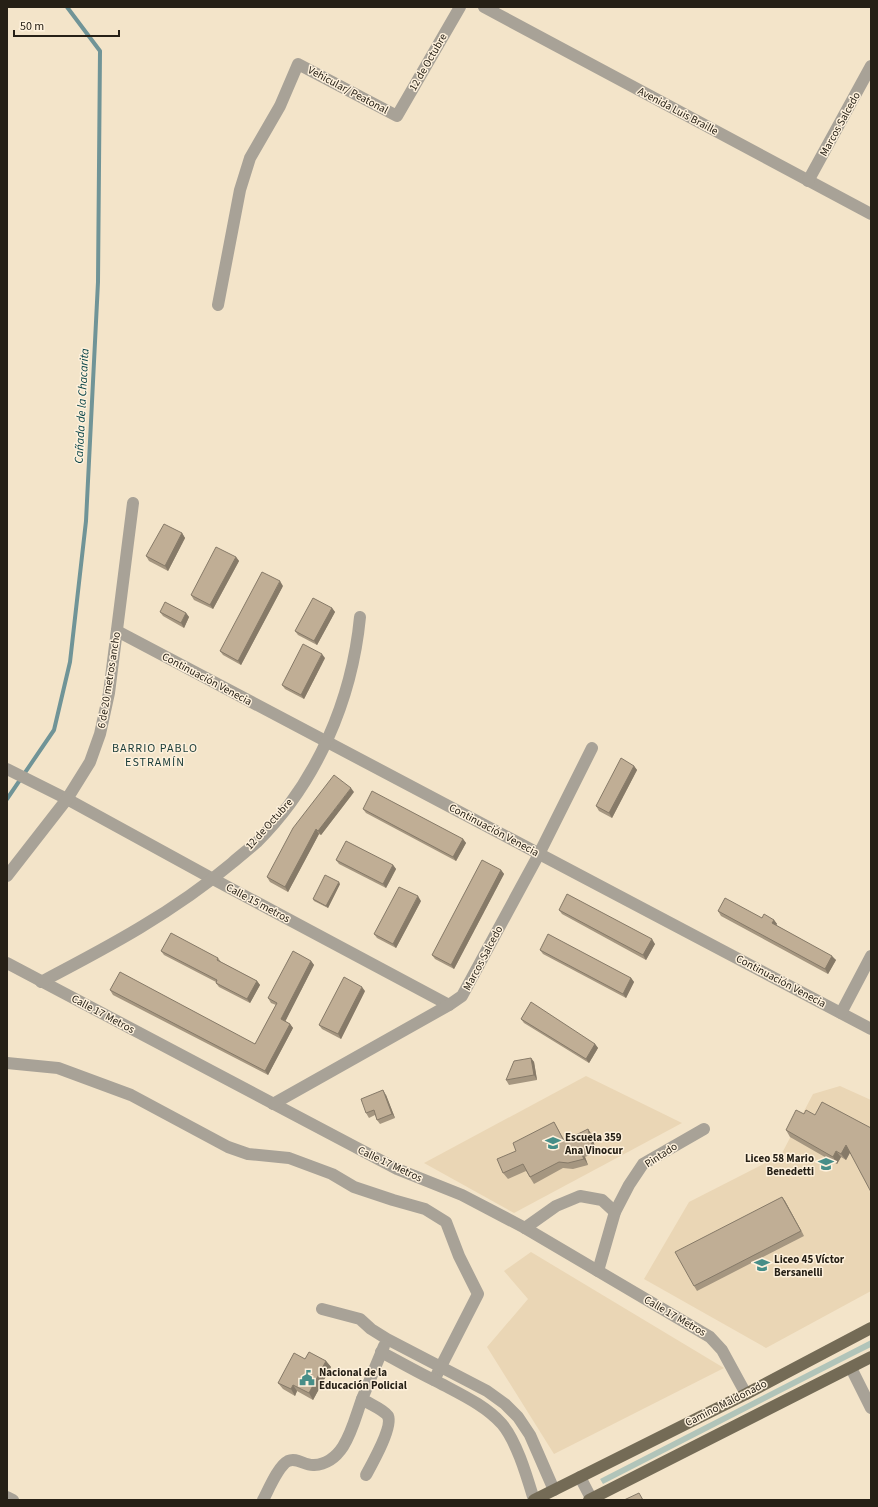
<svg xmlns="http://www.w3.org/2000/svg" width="878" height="1507" viewBox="0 0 878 1507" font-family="'Source Sans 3',sans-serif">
<rect width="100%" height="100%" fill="#f3e4c9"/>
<g fill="#ead6b5">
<path d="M 586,1076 L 682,1123 L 514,1213 L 424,1163 Z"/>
<path d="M 840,1086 L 871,1100 L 871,1291 L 766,1348 L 644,1279 L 689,1202 L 781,1155 L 813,1094 Z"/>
<path d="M 531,1252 L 724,1368 L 554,1454 L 487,1347 L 528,1299 L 504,1271 Z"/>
</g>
<path fill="#b1c4b9" d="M 871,1340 L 871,1347 L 849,1358 L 603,1484 L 600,1479 Z"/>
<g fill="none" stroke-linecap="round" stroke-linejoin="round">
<path stroke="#709497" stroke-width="4" d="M 7,799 L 54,730 L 70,662 L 86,521 L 98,282 L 100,51 L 67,7"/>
<g stroke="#a8a297" stroke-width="12">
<path d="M 484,7 L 871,214"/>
<path d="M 808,181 L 871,66"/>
<path d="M 218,305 L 240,190 L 250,158 L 280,106 L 298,64 L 397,116 L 460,7"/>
<path d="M 117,631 L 871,1029"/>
<path d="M 7,769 L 67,799 L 213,879 L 449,1005"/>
<path d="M 7,876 L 67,799 L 90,762 L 100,734 L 109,693 L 133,503"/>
<path d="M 7,963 L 397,1169 L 462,1195 L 525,1228 L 710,1337 L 722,1350 L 746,1394"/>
<path d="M 41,982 C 108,947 174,912 232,863 C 240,856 249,849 257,842 C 317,782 352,700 360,617"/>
<path d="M 841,1013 L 871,956"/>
<path d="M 7,1063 L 58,1068 L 131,1095 L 228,1147 L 248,1154 L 289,1158 L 332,1174 L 354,1187 L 393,1200 L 425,1209 L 446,1222 L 459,1256 L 478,1294 L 434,1380"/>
<path d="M 273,1104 L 449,1005 L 462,996 L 539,854 L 592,748"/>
<path d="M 525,1228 L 556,1206 L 580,1196 L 602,1200 L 615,1212"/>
<path d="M 598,1271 L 615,1212 L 629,1185 L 643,1164 L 704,1129"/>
<path d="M 322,1309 L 360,1319 L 371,1329 L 387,1339 L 487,1391 L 505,1404 L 518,1417 L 530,1435 L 554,1490"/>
<path d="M 381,1352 C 400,1362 419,1373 438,1382 C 460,1394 485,1405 502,1424 C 517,1442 527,1477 534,1500"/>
<path d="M 851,1368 L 871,1408"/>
<path d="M 366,1475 C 372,1464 393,1427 388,1416 C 383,1409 369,1404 362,1399 L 384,1346"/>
<path d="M 580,1477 L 592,1500"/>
<path d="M 7,1497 L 13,1500"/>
<path d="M 263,1500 C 268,1491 278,1466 288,1461 C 297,1457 305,1466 314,1465 C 346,1463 353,1423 362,1399"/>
</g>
<g stroke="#746b56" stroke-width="12">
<path d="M 534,1500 L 746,1394 L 871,1328"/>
<path d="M 589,1500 L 871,1357"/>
</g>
</g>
<g fill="#a59680">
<path d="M 182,533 L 185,538 L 168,571 L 149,561 L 146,556 Z"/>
<path d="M 236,557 L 239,561 L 213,609 L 194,600 L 191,595 Z"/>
<path d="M 283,586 L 241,665 L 223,655 L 220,651 Z"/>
<path d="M 332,608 L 335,612 L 317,645 L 298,635 L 295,631 Z"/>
<path d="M 160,612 L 186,613 L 189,617 L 184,628 L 163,616 Z"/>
<path d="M 325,658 L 304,699 L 285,689 L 282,685 Z"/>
<path d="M 634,766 L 637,770 L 612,818 L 599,811 L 596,806 Z"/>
<path d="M 354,792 L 321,835 L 319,834 L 288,892 L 270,882 L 267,877 Z"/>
<path d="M 363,809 L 463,839 L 466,843 L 456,861 L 366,813 Z"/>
<path d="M 336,860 L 393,865 L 396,869 L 386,888 L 339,864 Z"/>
<path d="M 501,870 L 504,874 L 454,969 L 435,959 L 432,955 Z"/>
<path d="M 340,884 L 328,908 L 314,901 L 313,899 Z"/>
<path d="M 421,901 L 396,948 L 377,938 L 374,934 Z"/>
<path d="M 559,910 L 655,944 L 646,960 L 562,914 Z"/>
<path d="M 718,911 L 774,920 L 777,924 L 776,925 L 836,960 L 828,974 L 721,916 Z"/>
<path d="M 540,950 L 631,978 L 634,982 L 626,998 L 543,954 Z"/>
<path d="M 161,951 L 218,958 L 221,962 L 257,981 L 260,985 L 250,1003 L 219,987 L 216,983 L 216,982 L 164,955 Z"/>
<path d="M 311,961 L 314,965 L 285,1021 L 290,1024 L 293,1028 L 268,1075 L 113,995 L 110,990 L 255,1044 L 276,1005 L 271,1003 L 268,998 Z"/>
<path d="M 365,991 L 341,1039 L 322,1029 L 319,1025 Z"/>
<path d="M 521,1019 L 595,1044 L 598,1048 L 589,1063 L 524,1023 Z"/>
<path d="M 531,1058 L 534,1062 L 537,1080 L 509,1085 L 506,1080 Z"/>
<path d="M 386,1095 L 395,1118 L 380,1124 L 377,1120 L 375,1115 L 369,1118 L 366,1113 Z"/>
<path d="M 804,1114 L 850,1152 L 846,1160 L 841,1157 L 837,1164 L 790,1137 L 786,1130 Z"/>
<path d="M 554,1122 L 558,1129 L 565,1141 L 588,1129 L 592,1135 L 596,1152 L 585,1157 L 588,1165 L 573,1169 L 563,1168 L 534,1184 L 526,1171 L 508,1179 L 503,1173 L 516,1151 Z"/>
<path d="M 782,1197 L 785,1201 L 804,1236 L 697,1291 L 694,1286 Z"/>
<path d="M 305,1359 L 326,1361 L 331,1367 L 313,1400 L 297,1391 L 295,1396 L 283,1389 L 278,1383 Z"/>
</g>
<g fill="#867a68">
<path d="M 182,533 L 185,538 L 168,571 L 165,566 Z"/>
<path d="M 236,557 L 239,561 L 213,609 L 210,605 Z"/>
<path d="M 280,581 L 283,586 L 241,665 L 238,661 Z"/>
<path d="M 332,608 L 335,612 L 317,645 L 314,641 Z"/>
<path d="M 186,613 L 189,617 L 184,628 L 181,623 Z"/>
<path d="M 322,654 L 325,658 L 304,699 L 301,695 Z"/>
<path d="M 634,766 L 637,770 L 612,818 L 609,813 Z"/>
<path d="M 351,788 L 354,792 L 321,835 L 318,831 Z"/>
<path d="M 316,829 L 319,834 L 288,892 L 285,887 Z"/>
<path d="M 463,839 L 466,843 L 456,861 L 453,857 Z"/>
<path d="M 393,865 L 396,869 L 386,888 L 383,884 Z"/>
<path d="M 501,870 L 504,874 L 454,969 L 451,965 Z"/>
<path d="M 339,882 L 340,884 L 328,908 L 326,906 Z"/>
<path d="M 418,896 L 421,901 L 396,948 L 393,944 Z"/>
<path d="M 774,920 L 777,924 L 775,927 L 772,923 Z"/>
<path d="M 652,939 L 655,944 L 646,960 L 643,955 Z"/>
<path d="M 832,956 L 836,960 L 828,974 L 825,969 Z"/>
<path d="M 311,961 L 314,965 L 284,1024 L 281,1019 Z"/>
<path d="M 631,978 L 634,982 L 626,998 L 623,994 Z"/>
<path d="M 257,981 L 260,985 L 250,1003 L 247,999 Z"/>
<path d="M 362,987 L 365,991 L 341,1039 L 338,1034 Z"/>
<path d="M 290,1024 L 293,1028 L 268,1075 L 265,1071 Z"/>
<path d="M 595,1044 L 598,1048 L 589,1063 L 586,1059 Z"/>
<path d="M 531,1058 L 534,1062 L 537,1080 L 534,1075 Z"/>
<path d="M 383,1090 L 386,1095 L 395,1118 L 392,1114 Z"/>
<path d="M 588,1129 L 592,1135 L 596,1152 L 592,1145 Z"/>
<path d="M 846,1145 L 851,1151 L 846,1160 L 841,1154 Z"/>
<path d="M 580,1151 L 585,1157 L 588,1165 L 584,1159 Z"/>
<path d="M 836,1151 L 841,1157 L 837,1164 L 833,1157 Z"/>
<path d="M 782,1197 L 785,1201 L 804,1236 L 801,1231 Z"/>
<path d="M 326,1361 L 331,1367 L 313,1400 L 309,1393 Z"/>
<path d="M 293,1385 L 297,1391 L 295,1396 L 291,1389 Z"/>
</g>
<g fill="#c0ae95" stroke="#867a68">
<path d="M 164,524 L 182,533 L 165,566 L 146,556 Z"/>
<path d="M 216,547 L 236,557 L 210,605 L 191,595 Z"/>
<path d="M 262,572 L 280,581 L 238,661 L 220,651 Z"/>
<path d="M 313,598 L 332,608 L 314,641 L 295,631 Z"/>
<path d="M 165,602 L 186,613 L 181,623 L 160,612 Z"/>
<path d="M 303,644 L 322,654 L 301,695 L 282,685 Z"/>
<path d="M 621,758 L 634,766 L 609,813 L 596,806 Z"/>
<path d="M 334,775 L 351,788 L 318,831 L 316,829 L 285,887 L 267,877 L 293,828 Z"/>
<path d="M 372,791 L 463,839 L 453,857 L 363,809 Z"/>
<path d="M 346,841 L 393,865 L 383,884 L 336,860 Z"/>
<path d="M 482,860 L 501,870 L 451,965 L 432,955 Z"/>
<path d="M 325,875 L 339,882 L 326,906 L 313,899 Z"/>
<path d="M 399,887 L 418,896 L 393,944 L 374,934 Z"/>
<path d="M 567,894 L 652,939 L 643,955 L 559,910 Z"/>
<path d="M 725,898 L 762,918 L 764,914 L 774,920 L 772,923 L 832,956 L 825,969 L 718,911 Z"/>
<path d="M 171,933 L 218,958 L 217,960 L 257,981 L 247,999 L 216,983 L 217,980 L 161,951 Z"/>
<path d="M 548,934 L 631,978 L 623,994 L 540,950 Z"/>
<path d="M 293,951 L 311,961 L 281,1019 L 290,1024 L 265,1071 L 110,990 L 120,972 L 255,1044 L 277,1003 L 268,998 Z"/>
<path d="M 344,977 L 362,987 L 338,1034 L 319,1025 Z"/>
<path d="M 531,1002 L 595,1044 L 586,1059 L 521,1019 Z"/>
<path d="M 531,1058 L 534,1075 L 506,1080 L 514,1061 Z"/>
<path d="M 383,1090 L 392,1114 L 377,1120 L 374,1110 L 366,1113 L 361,1099 Z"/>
<path d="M 822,1102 L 871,1128 L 871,1192 L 846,1145 L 841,1154 L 836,1151 L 833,1157 L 786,1130 L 796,1110 L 804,1114 L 806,1110 L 815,1115 Z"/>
<path d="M 554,1122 L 564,1141 L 588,1129 L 592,1145 L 580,1151 L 584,1159 L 568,1163 L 559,1162 L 530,1177 L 523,1164 L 503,1173 L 497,1159 L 516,1151 L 513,1143 Z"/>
<path d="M 782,1197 L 801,1231 L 694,1286 L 675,1252 Z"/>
<path d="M 309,1352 L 326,1361 L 309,1393 L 293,1385 L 291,1389 L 278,1383 L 294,1353 L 305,1359 Z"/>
<path d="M 639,1493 L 643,1500 L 624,1500 Z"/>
</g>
<defs>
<symbol id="school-bare" viewBox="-9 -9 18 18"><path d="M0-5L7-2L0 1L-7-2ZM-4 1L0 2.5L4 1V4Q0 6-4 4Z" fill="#478e88" stroke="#fef1dc" stroke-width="2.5" paint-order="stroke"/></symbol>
<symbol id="civic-bare" viewBox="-9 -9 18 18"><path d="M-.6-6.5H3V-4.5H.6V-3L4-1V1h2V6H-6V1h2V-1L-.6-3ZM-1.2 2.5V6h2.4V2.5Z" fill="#478e88" stroke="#fef1dc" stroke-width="2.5" paint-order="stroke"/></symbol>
</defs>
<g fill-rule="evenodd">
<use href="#school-bare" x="542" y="1132" width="22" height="22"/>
<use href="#school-bare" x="815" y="1153" width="22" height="22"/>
<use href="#school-bare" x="751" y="1254" width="22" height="22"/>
<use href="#civic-bare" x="296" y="1367" width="22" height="22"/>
</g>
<g text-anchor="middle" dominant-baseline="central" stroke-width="3" stroke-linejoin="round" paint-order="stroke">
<g font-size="11" fill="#262016" stroke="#fef1dc">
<text transform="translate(428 62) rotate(-60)">12 de Octubre</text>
<text transform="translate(348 90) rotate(28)">Vehicular/ Peatonal</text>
<text transform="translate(678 111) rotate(28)">Avenida Luis Braille</text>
<text transform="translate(840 124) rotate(-61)">Marcos Salcedo</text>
<text transform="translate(207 679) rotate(28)">Continuación Venecia</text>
<text transform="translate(109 680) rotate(-81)">6 de 20 metros ancho</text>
<text transform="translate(269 824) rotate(-48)">12 de Octubre</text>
<text transform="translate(494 830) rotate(28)">Continuación Venecia</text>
<text transform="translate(258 903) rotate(28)">Calle 15 metros</text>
<text transform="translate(483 958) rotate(-62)">Marcos Salcedo</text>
<text transform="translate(781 981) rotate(28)">Continuación Venecia</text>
<text transform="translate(103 1014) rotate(28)">Calle 17 Metros</text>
<text transform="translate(661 1155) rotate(-33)">Pintado</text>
<text transform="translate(390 1164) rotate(25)">Calle 17 Metros</text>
<text transform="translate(675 1316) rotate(30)">Calle 17 Metros</text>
<text transform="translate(726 1403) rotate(-27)">Camino Maldonado</text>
</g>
<g font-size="11" font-weight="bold" fill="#262016" stroke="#fef1dc" text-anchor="start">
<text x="565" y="1137">Escuela 359<tspan x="565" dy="13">Ana Vinocur</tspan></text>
<text x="814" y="1158" text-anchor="end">Liceo 58 Mario<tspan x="814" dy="13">Benedetti</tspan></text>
<text x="774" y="1259">Liceo 45 Víctor<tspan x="774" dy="13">Bersanelli</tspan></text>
<text x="319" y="1372">Nacional de la<tspan x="319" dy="13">Educación Policial</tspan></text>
</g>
<g font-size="12" font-style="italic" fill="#054246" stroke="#fef1dc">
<text transform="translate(82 406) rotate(-87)">Cañada de la Chacarita</text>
</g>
<g font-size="12" letter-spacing="1" fill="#193b38" stroke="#fef1dc">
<text x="155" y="748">BARRIO PABLO<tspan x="155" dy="14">ESTRAMÍN</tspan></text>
</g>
</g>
<rect width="878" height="1507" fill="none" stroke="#262016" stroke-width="16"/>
<path d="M14 30v6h105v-6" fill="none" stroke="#262016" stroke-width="2"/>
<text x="20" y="30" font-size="12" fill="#262016" stroke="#fef1dc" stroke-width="3" paint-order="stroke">50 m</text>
</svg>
